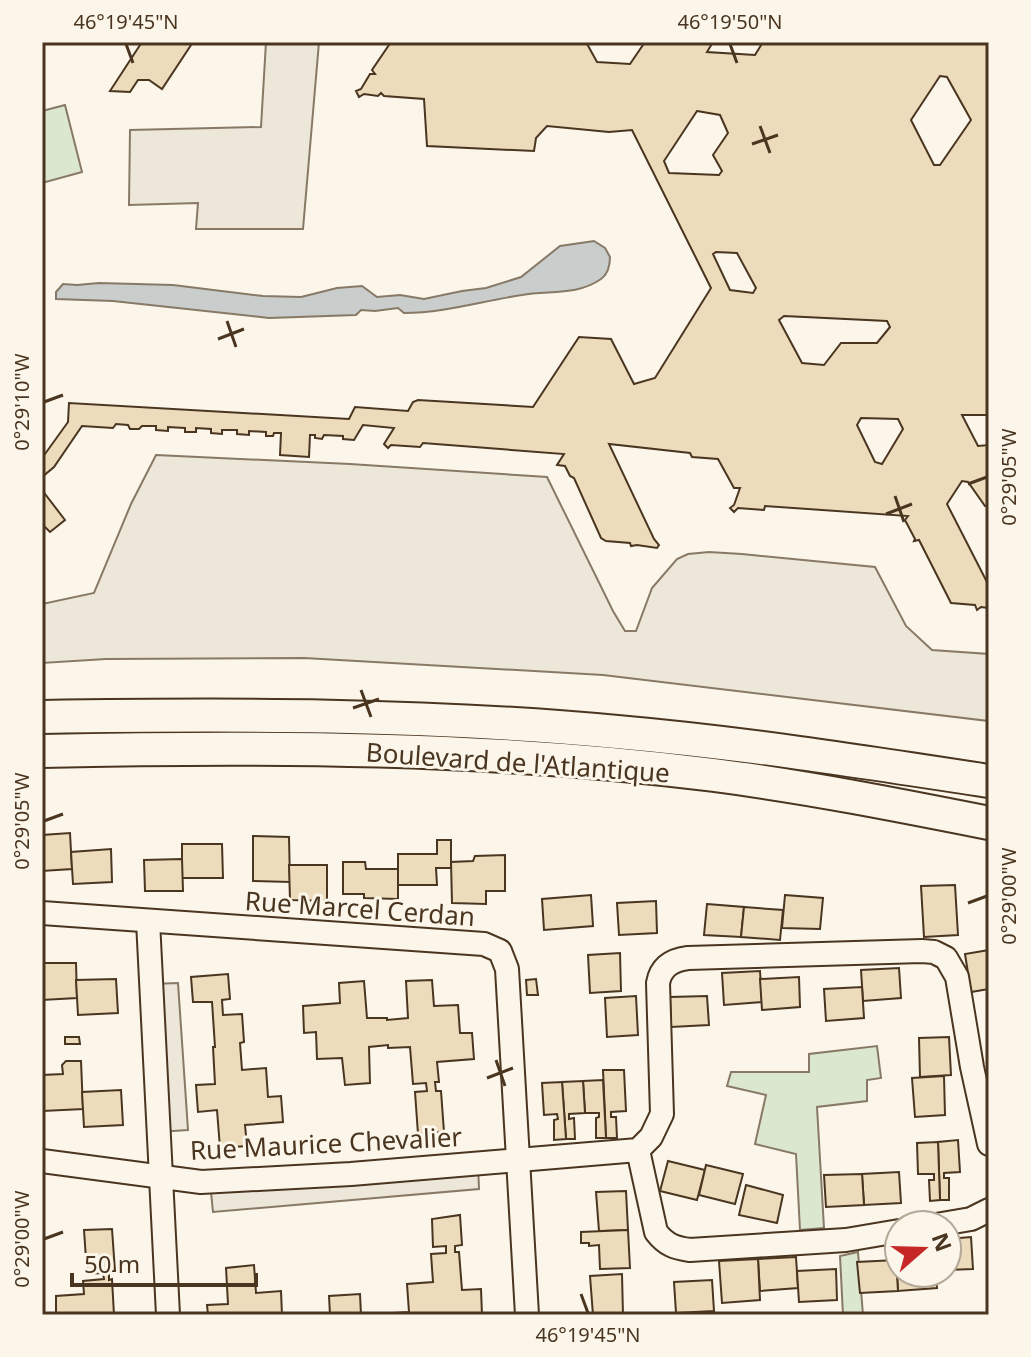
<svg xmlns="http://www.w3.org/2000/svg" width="1031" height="1357" viewBox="0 0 1031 1357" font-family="'Noto Sans',sans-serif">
<rect width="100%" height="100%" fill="#fbf6e9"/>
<g fill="#dce7d0" stroke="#887966" stroke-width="2">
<path d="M 65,105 L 82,172 L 42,183 L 42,111 Z"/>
<path d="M 877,1046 L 881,1078 L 867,1080 L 867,1101 L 817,1107 L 824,1228 L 800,1230 L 796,1154 L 755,1144 L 766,1095 L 727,1086 L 731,1072 L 809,1072 L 809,1054 Z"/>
<path d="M 858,1252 L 863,1315 L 843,1315 L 840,1256 Z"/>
</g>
<g fill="#ede7d9" stroke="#887966" stroke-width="2">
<path d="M 266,42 L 319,42 L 303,229 L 196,229 L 198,203 L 129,205 L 130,130 L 261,127 Z"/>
<path d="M 156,455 L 350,464 L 547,477 L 613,611 L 625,631 L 636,631 L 652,588 L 677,559 L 688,554 L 709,552 L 742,554 L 875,567 L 906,626 L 932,650 L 989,654 L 989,721 L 603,675 L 304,658 L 106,659 L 42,663 L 42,604 L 94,593 L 131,504 Z"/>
<path d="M 178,983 L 188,1130 L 158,1132 L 151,984 Z"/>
<path d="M 478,1163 L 479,1189 L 213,1212 L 210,1182 Z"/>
</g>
<path fill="#c9cecd" stroke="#887966" stroke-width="2" d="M 594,241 L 605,248 L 610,257 C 610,266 608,274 601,279 C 577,296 548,290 522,295 C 482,301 444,313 404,313 L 398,308 L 375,311 L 361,310 L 356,315 L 269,318 L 113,301 L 56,299 L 56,292 L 63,284 L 77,285 L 99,283 L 173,285 L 263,296 L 301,297 L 337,288 L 362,286 L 377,297 L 400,295 L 424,299 L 462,291 L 486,288 L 521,277 L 560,246 Z"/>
<g fill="#ecdcbc" stroke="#4a3520" stroke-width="2" fill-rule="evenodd">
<path d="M 142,42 L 193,42 L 162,89 L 149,80 L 138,80 L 130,92 L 110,91 Z"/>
<path d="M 391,42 L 586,42 L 597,62 L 630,64 L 645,42 L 713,42 L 707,52 L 755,55 L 763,42 L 986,42 L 989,48 L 989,415 L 962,415 L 978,446 L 989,445 L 989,506 L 985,506 L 968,482 L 962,481 L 947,504 L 989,586 L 989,608 L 981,607 L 977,610 L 975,605 L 951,603 L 919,540 L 914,541 L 915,539 L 905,520 L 908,516 L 765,506 L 764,510 L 738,508 L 734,512 L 730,508 L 734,505 L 740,488 L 734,488 L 718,459 L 692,457 L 690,453 L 609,444 L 654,539 L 659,545 L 657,548 L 637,545 L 631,546 L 630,543 L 606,541 L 601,538 L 574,478 L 570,476 L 565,466 L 557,465 L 564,454 L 423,443 L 420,447 L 391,445 L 388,448 L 384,444 L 394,428 L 363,425 L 354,440 L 343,439 L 343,436 L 324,435 L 322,439 L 315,438 L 315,435 L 310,435 L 309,457 L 280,455 L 281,433 L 274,433 L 273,436 L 266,436 L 266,432 L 249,431 L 249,435 L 237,434 L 237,430 L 222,430 L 222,434 L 211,433 L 211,429 L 196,428 L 196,432 L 185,432 L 185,428 L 168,427 L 168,431 L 156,430 L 156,426 L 142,426 L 139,429 L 130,429 L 128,425 L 116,424 L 113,428 L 82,426 L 54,467 L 42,477 L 42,452 L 45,454 L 68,422 L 69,403 L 349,419 L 355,407 L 408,411 L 413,402 L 418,400 L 533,407 L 579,337 L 611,339 L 634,384 L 655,378 L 711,288 L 632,130 L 609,132 L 547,126 L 536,138 L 534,151 L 427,146 L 424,99 L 384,96 L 381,93 L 378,96 L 364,94 L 359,97 L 356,91 L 361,89 L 370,74 L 375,74 L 372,70 ZM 940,76 L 947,77 L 971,120 L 940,165 L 934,165 L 911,120 ZM 697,111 L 720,115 L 728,133 L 713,155 L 722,171 L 719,175 L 669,173 L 664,161 ZM 716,252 L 737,253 L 756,288 L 753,293 L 730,290 L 713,254 ZM 784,316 L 887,321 L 890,327 L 877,343 L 841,343 L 824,365 L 802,363 L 779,320 ZM 861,418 L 898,419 L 903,429 L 882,464 L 875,462 L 857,425 Z"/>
<path d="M 42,490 L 65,520 L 50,532 L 44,526 L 42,527 Z"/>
<path d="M 70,833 L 72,869 L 42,871 L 42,835 Z"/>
<path d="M 253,836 L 289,837 L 290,882 L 253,881 Z"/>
<path d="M 437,840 L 451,840 L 451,868 L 436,868 L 437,885 L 398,885 L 398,854 L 437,854 Z"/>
<path d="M 182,844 L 222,844 L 223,878 L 182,878 Z"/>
<path d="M 111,849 L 112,882 L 73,884 L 71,852 Z"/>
<path d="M 505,855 L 505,891 L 486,891 L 486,904 L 452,903 L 451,862 L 473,861 L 475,856 Z"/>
<path d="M 182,859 L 183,891 L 145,891 L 144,860 Z"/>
<path d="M 343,862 L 365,862 L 366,869 L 398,869 L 398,899 L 364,898 L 364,894 L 343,894 Z"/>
<path d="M 289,865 L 327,865 L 327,901 L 290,900 Z"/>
<path d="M 955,885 L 958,935 L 924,937 L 921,886 Z"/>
<path d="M 591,895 L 593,926 L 544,930 L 542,899 Z"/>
<path d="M 785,895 L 823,898 L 820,929 L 782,928 Z"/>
<path d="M 656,901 L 657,933 L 619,935 L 617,903 Z"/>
<path d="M 707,904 L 744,907 L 741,937 L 704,935 Z"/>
<path d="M 744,907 L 783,910 L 780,940 L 741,937 Z"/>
<path d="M 989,950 L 989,989 L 971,992 L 965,954 Z"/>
<path d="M 620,953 L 621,991 L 590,993 L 588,955 Z"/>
<path d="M 42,963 L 76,963 L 77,998 L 42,1000 Z"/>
<path d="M 899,968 L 901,998 L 863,1001 L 861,970 Z"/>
<path d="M 760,971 L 762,1002 L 724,1005 L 722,973 Z"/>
<path d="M 228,974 L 230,999 L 222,1000 L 223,1015 L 242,1014 L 244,1042 L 240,1043 L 242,1070 L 266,1068 L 268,1097 L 281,1096 L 283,1122 L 245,1125 L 247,1146 L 220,1148 L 217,1110 L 198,1112 L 196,1085 L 215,1084 L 213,1047 L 215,1047 L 212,1002 L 193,1002 L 191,977 Z"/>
<path d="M 799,977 L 800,1007 L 762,1010 L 760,979 Z"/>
<path d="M 116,979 L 118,1013 L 78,1015 L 76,980 Z"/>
<path d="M 536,979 L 538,995 L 527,995 L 526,980 Z"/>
<path d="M 432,980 L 434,1006 L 458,1005 L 460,1033 L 472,1033 L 474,1059 L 437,1062 L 439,1082 L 435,1082 L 436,1091 L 441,1091 L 444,1132 L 418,1134 L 415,1092 L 427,1091 L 426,1083 L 413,1084 L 410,1047 L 388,1048 L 388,1045 L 369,1047 L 370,1083 L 345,1085 L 342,1058 L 317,1059 L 316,1032 L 304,1033 L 303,1006 L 340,1003 L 339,983 L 364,981 L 367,1018 L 387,1018 L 387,1020 L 408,1018 L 406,981 Z"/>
<path d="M 862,987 L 864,1018 L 826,1021 L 824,989 Z"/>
<path d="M 636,996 L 638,1035 L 607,1037 L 605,998 Z"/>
<path d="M 707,996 L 709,1025 L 671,1027 L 670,997 Z"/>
<path d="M 65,1037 L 79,1037 L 80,1044 L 65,1044 Z"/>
<path d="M 949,1037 L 951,1075 L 920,1077 L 919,1038 Z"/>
<path d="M 66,1061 L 81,1061 L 83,1109 L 43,1111 L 42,1075 L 63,1074 L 62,1065 Z"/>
<path d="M 603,1070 L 624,1070 L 626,1111 L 611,1112 L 611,1117 L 616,1117 L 617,1138 L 606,1138 Z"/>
<path d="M 944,1076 L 945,1115 L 915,1117 L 912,1078 Z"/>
<path d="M 603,1080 L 606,1138 L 596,1138 L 596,1118 L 599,1117 L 599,1113 L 585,1113 L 583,1081 Z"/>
<path d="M 583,1081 L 585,1113 L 569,1114 L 569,1119 L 574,1118 L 575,1139 L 566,1139 L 562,1082 Z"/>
<path d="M 562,1082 L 566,1139 L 554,1140 L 554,1120 L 558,1119 L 557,1114 L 544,1115 L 542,1083 Z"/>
<path d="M 121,1090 L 123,1125 L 84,1127 L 82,1092 Z"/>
<path d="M 958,1140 L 960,1172 L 944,1173 L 944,1178 L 949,1178 L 949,1200 L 940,1200 L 938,1142 Z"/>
<path d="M 938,1142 L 940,1200 L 930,1201 L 929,1180 L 934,1180 L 934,1174 L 918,1174 L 917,1143 Z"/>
<path d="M 668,1161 L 705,1170 L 697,1200 L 660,1191 Z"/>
<path d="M 706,1165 L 743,1174 L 735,1204 L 699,1195 Z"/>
<path d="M 899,1172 L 901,1203 L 864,1205 L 862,1174 Z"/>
<path d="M 862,1174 L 864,1205 L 826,1207 L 824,1175 Z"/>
<path d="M 746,1185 L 783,1195 L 777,1223 L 739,1215 Z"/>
<path d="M 626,1191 L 628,1230 L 599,1231 L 596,1192 Z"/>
<path d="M 460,1215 L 462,1245 L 455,1246 L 455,1252 L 459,1252 L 462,1290 L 481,1289 L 482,1315 L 330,1315 L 329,1296 L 360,1294 L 361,1315 L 409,1312 L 407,1284 L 433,1282 L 431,1254 L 446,1253 L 446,1246 L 433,1247 L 432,1219 Z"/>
<path d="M 112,1229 L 115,1271 L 109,1271 L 109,1280 L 112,1279 L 114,1315 L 56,1315 L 56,1296 L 84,1294 L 83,1281 L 104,1279 L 103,1273 L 87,1274 L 84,1230 Z"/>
<path d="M 628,1230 L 630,1268 L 600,1269 L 599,1245 L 589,1246 L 589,1243 L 581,1243 L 581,1232 Z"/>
<path d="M 971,1237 L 973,1269 L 947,1270 L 947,1239 Z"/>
<path d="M 796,1257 L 798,1288 L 760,1291 L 758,1259 Z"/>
<path d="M 758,1259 L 760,1300 L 722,1303 L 719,1261 Z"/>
<path d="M 899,1259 L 899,1273 L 936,1273 L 937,1288 L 898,1291 L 896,1260 Z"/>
<path d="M 896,1260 L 898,1291 L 860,1293 L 857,1262 Z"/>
<path d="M 254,1265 L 256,1293 L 281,1291 L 282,1315 L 208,1315 L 207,1305 L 228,1304 L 226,1268 Z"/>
<path d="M 836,1269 L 837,1300 L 799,1302 L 797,1271 Z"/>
<path d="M 622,1274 L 623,1315 L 593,1315 L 590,1276 Z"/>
<path d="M 712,1280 L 714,1311 L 676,1313 L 674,1282 Z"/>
</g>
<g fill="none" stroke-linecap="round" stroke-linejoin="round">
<defs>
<g id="minor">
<path d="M 42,913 L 484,944 L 500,951 L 507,969 L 527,1315"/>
<path d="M 148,921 L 168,1315"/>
<path d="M 638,1150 L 656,1232 C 666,1245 675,1248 690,1250 L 846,1240 L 899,1231"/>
<path d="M 42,1161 L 201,1182 L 351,1174 L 638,1150 L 651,1137 L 662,1114 L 658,983 C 661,967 672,960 688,958 L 922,951 L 934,952 L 946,958 L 957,977 L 972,1067 L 989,1144"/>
<path d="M 936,1225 L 971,1219 L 989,1210"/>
</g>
<g id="secondary">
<path d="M 42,717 C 233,714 426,714 617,732 C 742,743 865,762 989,781"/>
<path d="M 42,751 C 266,746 492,747 714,775 C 807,787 898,805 989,823"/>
</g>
</defs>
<use href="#minor" stroke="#4a3520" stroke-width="26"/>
<use href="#secondary" stroke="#4a3520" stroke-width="36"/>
<use href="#minor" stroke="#fbf6e9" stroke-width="22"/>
<use href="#secondary" stroke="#fbf6e9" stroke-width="32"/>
</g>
<path fill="none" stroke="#4a3520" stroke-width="3" d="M 126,44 L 133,63M 730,44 L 737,63M 760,126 L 770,153M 752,144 L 778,135M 227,321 L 236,347M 218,339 L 244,329M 44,402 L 63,395M 968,484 L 987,477M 895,496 L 904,522M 886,514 L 912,504M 361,690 L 371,717M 353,708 L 379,699M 44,821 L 63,814M 968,903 L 987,896M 496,1060 L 505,1086M 487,1078 L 513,1068M 44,1239 L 63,1232M 581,1294 L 588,1313"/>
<g text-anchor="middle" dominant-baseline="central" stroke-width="6" stroke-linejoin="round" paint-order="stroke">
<g font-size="26" fill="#4a3520" stroke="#fbf6e9">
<text transform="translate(518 762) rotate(4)">Boulevard de l'Atlantique</text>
<text transform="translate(360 908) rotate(4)">Rue Marcel Cerdan</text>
<text transform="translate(326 1143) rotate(-3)">Rue Maurice Chevalier</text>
</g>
</g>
<rect width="1031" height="1357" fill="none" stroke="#fbf6e9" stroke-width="88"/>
<g transform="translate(923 1249) rotate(70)"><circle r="38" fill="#fbf6e9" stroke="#b4a999" stroke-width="2"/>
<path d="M0-6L14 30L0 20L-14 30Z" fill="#c62828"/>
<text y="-12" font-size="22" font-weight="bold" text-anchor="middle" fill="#4a3520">N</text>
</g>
<path d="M72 1273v12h184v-12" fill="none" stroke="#4a3520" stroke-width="4"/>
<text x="84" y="1273" font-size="24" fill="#4a3520" stroke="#fbf6e9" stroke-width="6" paint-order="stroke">50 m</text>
<rect x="44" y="44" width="943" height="1269" fill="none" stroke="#4a3520" stroke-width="3"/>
<g font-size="20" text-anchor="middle" fill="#4a3520">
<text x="126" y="29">46°19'45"N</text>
<text x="730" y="29">46°19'50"N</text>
<text transform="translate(22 402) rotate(-90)" y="7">0°29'10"W</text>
<text transform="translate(1009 477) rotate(-90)" y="7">0°29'05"W</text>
<text transform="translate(22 821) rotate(-90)" y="7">0°29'05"W</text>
<text transform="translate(1009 896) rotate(-90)" y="7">0°29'00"W</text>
<text transform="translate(22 1239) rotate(-90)" y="7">0°29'00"W</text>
<text x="588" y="1342">46°19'45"N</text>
</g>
</svg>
